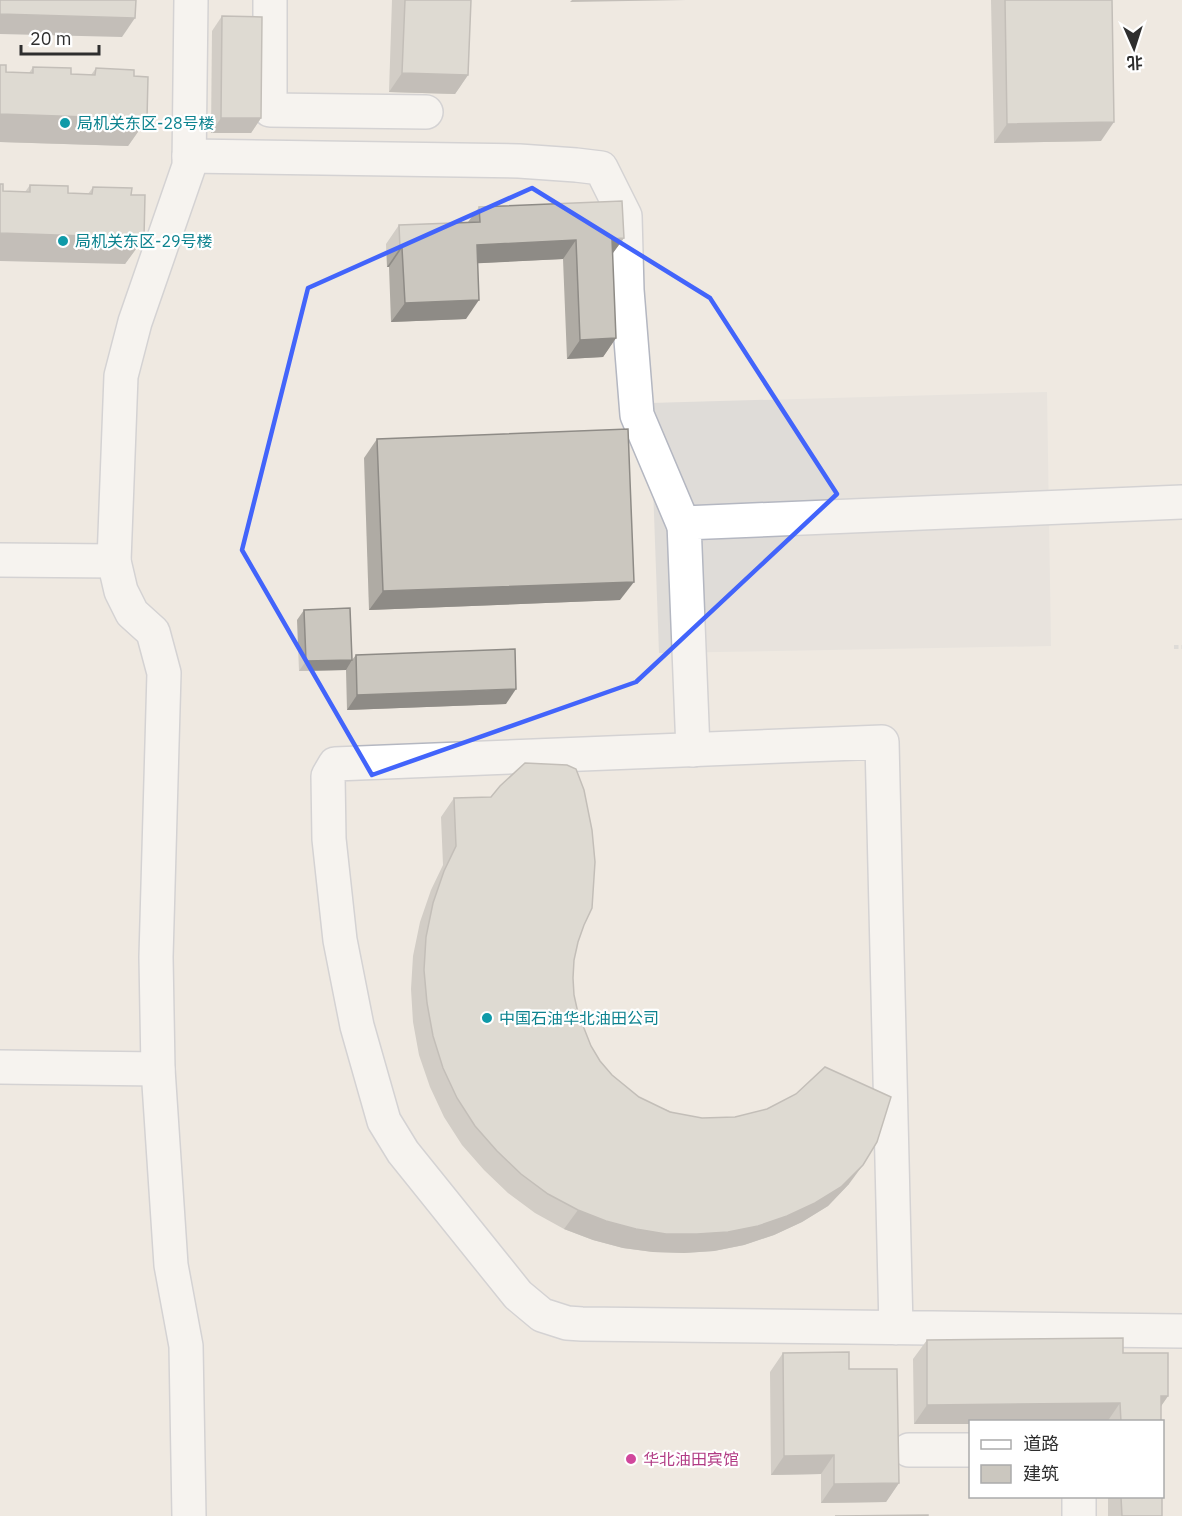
<svg xmlns="http://www.w3.org/2000/svg" width="1182" height="1516" viewBox="0 0 1182 1516" font-family="'IBM Plex Sans','Noto Sans SC',sans-serif">
<rect width="100%" height="100%" fill="#efe9e1"/>
<path fill="#dfdcd8" d="M 1047,392 L 1051,646 L 659,653 L 650,403 Z"/>
<g fill="none" stroke-linecap="round" stroke-linejoin="round">
<defs>
<g id="minor">
<path d="M 270,0 L 270,110 L 426,112"/>
<path d="M 189,156 L 519,161 L 576,165 L 601,168 L 625,216 L 627,290 L 637,415 L 684,526"/>
<path d="M 0,560 L 114,561"/>
<path d="M 693,750 L 684,523 L 1182,502"/>
<path d="M 0,1067 L 158,1069"/>
<path d="M 896,1328 L 882,742 L 335,764 L 328,776 L 329,839 L 340,940 L 357,1026 L 384,1121 L 403,1152 L 518,1295 L 542,1315 L 567,1323 L 582,1324 L 1182,1331"/>
<path d="M 909,1450 L 970,1450"/>
<path d="M 1079,1496 L 1079,1516"/>
<path d="M 189,1516 L 186,1346 L 171,1265 L 158,1069 L 156,957 L 164,673 L 153,632 L 132,613 L 121,591 L 114,561 L 121,376 L 135,322 L 189,166 L 191,0"/>
</g>
</defs>
<use href="#minor" stroke="#b4b7c1" stroke-width="36"/>
<path stroke="#c9c9c9" stroke-width="4" stroke-dasharray="4.5 3" stroke-linecap="butt" d="M 1174,647 L 1182,647"/>
<use href="#minor" stroke="#fff" stroke-width="33"/>
</g>
<g fill="#afaba4">
<path d="M 392,0 L 471,0 L 468,75 L 455,94 L 389,92 Z"/>
<path d="M 991,0 L 1112,0 L 1101,141 L 994,143 Z"/>
<path d="M 222,16 L 261,118 L 251,133 L 211,133 L 212,31 Z"/>
<path d="M 0,65 L 6,72 L 29,73 L 33,67 L 71,74 L 91,75 L 96,68 L 134,76 L 147,119 L 128,146 L 0,142 Z"/>
<path d="M 30,185 L 68,193 L 88,194 L 93,187 L 131,195 L 144,238 L 125,264 L 3,191 L 25,192 Z"/>
<path d="M 479,207 L 624,238 L 612,254 L 616,338 L 603,357 L 567,359 L 563,259 L 477,263 L 466,319 L 391,322 L 389,267 L 387,267 L 386,244 L 399,225 L 468,222 Z"/>
<path d="M 377,439 L 620,600 L 369,610 L 364,458 Z"/>
<path d="M 304,610 L 352,660 L 356,655 L 506,704 L 347,710 L 346,670 L 299,671 L 297,620 Z"/>
<path d="M 454,798 L 584,925 L 578,942 L 574,960 L 573,978 L 574,995 L 578,1013 L 591,1046 L 600,1061 L 612,1075 L 639,1097 L 655,1105 L 849,1184 L 828,1206 L 802,1222 L 774,1235 L 744,1245 L 714,1251 L 684,1253 L 653,1252 L 623,1248 L 593,1240 L 564,1229 L 535,1213 L 508,1193 L 484,1170 L 462,1145 L 444,1117 L 430,1087 L 419,1055 L 413,1022 L 411,989 L 413,956 L 420,922 L 431,890 L 443,865 L 441,817 Z"/>
<path d="M 927,1340 L 1123,1353 L 1168,1396 L 1161,1406 L 1161,1422 L 970,1422 L 970,1424 L 914,1424 L 913,1359 Z"/>
<path d="M 783,1353 L 849,1369 L 899,1483 L 886,1502 L 821,1503 L 821,1474 L 771,1475 L 770,1372 Z"/>
<rect x="1108" y="1497" width="54" height="19"/>
</g>
<g fill="#8e8b86">
<path d="M 572,0 L 686,0 L 570,2 Z"/>
<path d="M 0,14 L 135,18 L 122,37 L 0,34 Z"/>
<path d="M 402,73 L 468,75 L 455,94 L 389,92 Z"/>
<path d="M 0,114 L 147,119 L 128,146 L 0,142 Z"/>
<path d="M 221,118 L 261,118 L 251,133 L 211,133 Z"/>
<path d="M 1114,122 L 1101,141 L 994,143 L 1007,124 Z"/>
<path d="M 0,233 L 144,238 L 125,264 L 0,261 Z"/>
<path d="M 624,238 L 610,257 L 612,239 Z"/>
<path d="M 576,240 L 563,259 L 463,264 L 477,245 Z"/>
<path d="M 400,248 L 402,248 L 389,267 L 387,267 Z"/>
<path d="M 479,300 L 466,319 L 391,322 L 405,303 Z"/>
<path d="M 616,338 L 603,357 L 567,359 L 580,340 Z"/>
<path d="M 634,582 L 620,600 L 369,610 L 383,591 Z"/>
<path d="M 352,660 L 346,670 L 299,671 L 306,661 Z"/>
<path d="M 516,689 L 506,704 L 347,710 L 357,695 Z"/>
<path d="M 863,1165 L 849,1184 L 828,1206 L 802,1222 L 774,1235 L 744,1245 L 714,1251 L 684,1253 L 653,1252 L 623,1248 L 593,1240 L 564,1229 L 578,1210 Z"/>
<path d="M 1161,1396 L 1168,1396 L 1155,1415 Z"/>
<path d="M 1120,1403 L 1107,1422 L 970,1422 L 970,1424 L 914,1424 L 927,1405 Z"/>
<path d="M 834,1455 L 821,1474 L 771,1475 L 784,1456 Z"/>
<path d="M 899,1483 L 886,1502 L 821,1503 L 834,1484 Z"/>
</g>
<g fill="#cbc7bf" stroke="#8e8b86" stroke-width="1.5">
<path d="M 0,0 L 136,0 L 135,18 L 0,14 Z"/>
<path d="M 405,0 L 471,0 L 468,75 L 402,73 Z"/>
<path d="M 1005,0 L 1112,0 L 1114,122 L 1007,124 Z"/>
<path d="M 222,16 L 262,17 L 261,118 L 221,118 Z"/>
<path d="M 0,65 L 6,65 L 6,72 L 33,73 L 33,67 L 71,68 L 71,74 L 95,75 L 96,68 L 134,70 L 134,76 L 148,77 L 147,119 L 0,114 Z"/>
<path d="M 0,184 L 3,184 L 3,191 L 30,192 L 30,185 L 68,186 L 68,193 L 92,194 L 93,187 L 132,188 L 131,195 L 145,195 L 144,238 L 0,233 Z"/>
<path d="M 622,201 L 624,238 L 612,239 L 616,338 L 580,340 L 576,240 L 477,245 L 479,300 L 405,303 L 402,248 L 400,248 L 399,225 L 480,222 L 479,207 Z"/>
<path d="M 628,429 L 634,582 L 383,591 L 377,439 Z"/>
<path d="M 350,608 L 352,660 L 306,661 L 304,610 Z"/>
<path d="M 515,649 L 516,689 L 357,695 L 356,655 Z"/>
<path d="M 525,763 L 567,765 L 576,769 L 584,790 L 592,830 L 595,862 L 592,908 L 584,925 L 578,942 L 574,960 L 573,978 L 574,995 L 578,1013 L 591,1046 L 600,1061 L 612,1075 L 639,1097 L 670,1112 L 702,1118 L 735,1117 L 767,1109 L 796,1094 L 825,1067 L 891,1097 L 877,1142 L 863,1165 L 841,1187 L 815,1203 L 787,1216 L 758,1226 L 728,1232 L 697,1234 L 666,1234 L 636,1229 L 606,1221 L 578,1210 L 548,1194 L 521,1174 L 497,1151 L 475,1126 L 457,1098 L 443,1068 L 433,1036 L 427,1003 L 424,970 L 426,937 L 433,903 L 444,871 L 456,846 L 454,798 L 491,797 L 500,786 Z"/>
<path d="M 1123,1338 L 1123,1353 L 1168,1353 L 1168,1396 L 1161,1396 L 1161,1422 L 1121,1422 L 1120,1403 L 927,1405 L 927,1340 Z"/>
<path d="M 849,1352 L 849,1369 L 897,1369 L 899,1483 L 834,1484 L 834,1455 L 784,1456 L 783,1353 Z"/>
<path d="M 1121,1497 L 1162,1497 L 1162,1516 L 1122,1516 Z"/>
<path d="M 928,1515 L 928,1516 L 835,1516 Z"/>
</g>
<path d="M0 0H1182V1516H0ZM 532,188 L 710,298 L 837,494 L 636,682 L 372,775 L 242,550 L 308,288 Z" fill="#efe9e1" fill-opacity=".55" fill-rule="evenodd"/>
<path fill="none" stroke="#4264fb" stroke-width="4.5" stroke-linejoin="round" d="M 532,188 L 710,298 L 837,494 L 636,682 L 372,775 L 242,550 L 308,288 Z"/>
<g fill="#0f9aa8" stroke="#fff" stroke-width="2">
<circle cx="65" cy="123" r="6"/>
<circle cx="63" cy="241" r="6"/>
<circle cx="487" cy="1018" r="6"/>
</g>
<circle fill="#d1479c" stroke="#fff" stroke-width="2" cx="631" cy="1459" r="6"/>
<g text-anchor="middle" dominant-baseline="central" stroke-width="4.5" stroke-linejoin="round" paint-order="stroke">
<g font-size="16" fill="#0d838f" stroke="#fff" text-anchor="start">
<text x="77" y="123">局机关东区-28号楼</text>
<text x="75" y="241">局机关东区-29号楼</text>
<text x="499" y="1018">中国石油华北油田公司</text>
</g>
<g font-size="16" fill="#b23c85" stroke="#fff" text-anchor="start">
<text x="643" y="1459">华北油田宾馆</text>
</g>
</g>
<rect x="969" y="1420" width="195" height="78" fill="#ffffff" stroke="#ababab" stroke-width="1.5"/>
<rect x="981" y="1440" width="30" height="9" fill="#ffffff" stroke="#ababab" stroke-width="1.5"/>
<text x="1023" y="1450" font-size="18" fill="#2e2e2e">道路</text>
<rect x="981" y="1465" width="30" height="18" fill="#cbc7bf" stroke="#ababab" stroke-width="1.5"/>
<text x="1023" y="1480" font-size="18" fill="#2e2e2e">建筑</text>
<g transform="translate(1134 48) rotate(177)" stroke="#ffffff" stroke-width="4.5" paint-order="stroke">
<path d="M0-4.5L10 22L0 15L-10 22Z" fill="#2e2e2e"/>
<text y="-9" font-size="16" font-weight="bold" text-anchor="middle" fill="#2e2e2e">北</text>
</g>
<path d="M21 45v9h78v-9" fill="none" stroke="#2e2e2e" stroke-width="3"/>
<text x="30" y="45" font-size="18" fill="#2e2e2e" stroke="#ffffff" stroke-width="4.5" paint-order="stroke">20 m</text>
</svg>
